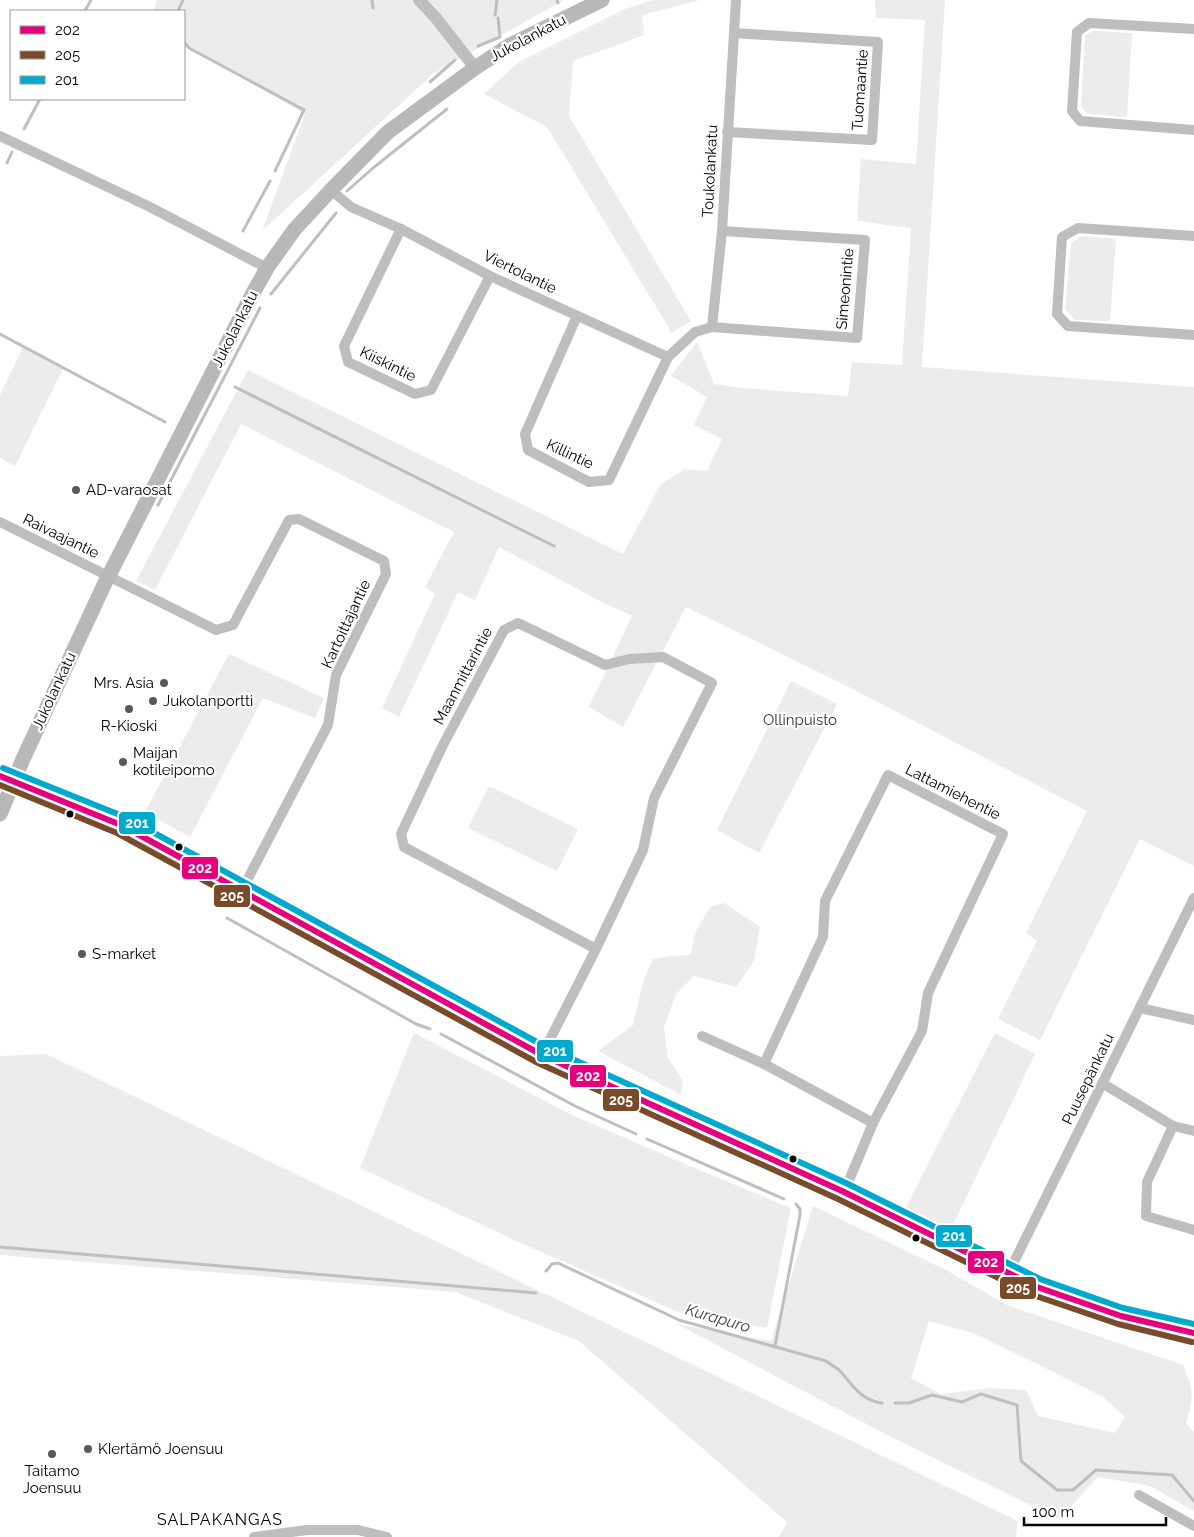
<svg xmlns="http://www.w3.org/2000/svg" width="1194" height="1537" viewBox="0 0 1194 1537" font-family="Raleway,sans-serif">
<rect width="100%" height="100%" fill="#fff"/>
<g fill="#ececec" fill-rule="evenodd">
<path d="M 157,0 L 564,0 L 434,73 L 262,231 L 305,114 L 184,43 L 184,11 L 153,11 Z"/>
<path d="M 654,0 L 700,0 L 642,15 L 644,35 L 573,61 L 569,116 L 691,321 L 672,333 L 547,127 L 484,94 L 519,62 L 625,9 Z"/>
<path d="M 875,0 L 945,0 L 922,367 L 1194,387 L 1194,866 L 1140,839 L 1040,1040 L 998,1019 L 1037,941 L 1026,933 L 1087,811 L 847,686 L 686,607 L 623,727 L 589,707 L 632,616 L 598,600 L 499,547 L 475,600 L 458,592 L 399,717 L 382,708 L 435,594 L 425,587 L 454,532 L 241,424 L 155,590 L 136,581 L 248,370 L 623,554 L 661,484 L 685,469 L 707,471 L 722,439 L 694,425 L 707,397 L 671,376 L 697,342 L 714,384 L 743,388 L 848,396 L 852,362 L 902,365 L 911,228 L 857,221 L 861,159 L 916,164 L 925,20 L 876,18 Z"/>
<path d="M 1094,31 L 1132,33 L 1127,117 L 1088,114 L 1081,106 L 1085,35 Z"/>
<path d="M 1082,236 L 1116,239 L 1110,321 L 1075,320 L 1065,309 L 1071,243 Z"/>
<path d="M 23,348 L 63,369 L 15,466 L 0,458 L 0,395 Z"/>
<path d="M 229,654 L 324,698 L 315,718 L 263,698 L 190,837 L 145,812 Z"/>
<path d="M 791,681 L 837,704 L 759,853 L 717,830 Z"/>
<path d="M 489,786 L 578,829 L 557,871 L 468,828 Z"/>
<path d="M 724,903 L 760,927 L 754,961 L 736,987 L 694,976 L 676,994 L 664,1027 L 668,1058 L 683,1081 L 681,1095 L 598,1051 L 633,1025 L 643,982 L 653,959 L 670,956 L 691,955 L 694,935 L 710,907 Z"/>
<path d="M 414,1033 L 572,1115 L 690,1166 L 791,1208 L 767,1328 L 685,1315 L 523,1244 L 360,1168 Z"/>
<path d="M 995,1033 L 1035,1054 L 950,1231 L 905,1209 Z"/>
<path d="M 46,1054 L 1018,1521 L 1016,1537 L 779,1537 L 787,1522 L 579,1341 L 455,1292 L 0,1255 L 0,1056 Z"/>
<path d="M 813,1206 L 946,1270 L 1009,1306 L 1183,1365 C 1194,1391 1194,1396 1186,1423 L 1194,1432 L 1194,1511 L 1150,1486 L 1098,1477 L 1059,1519 L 891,1437 L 677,1324 L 771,1341 ZM 929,1321 L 973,1333 L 1025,1358 L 1103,1397 L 1125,1417 L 1115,1433 L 1038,1416 L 1026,1390 L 990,1388 L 940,1394 L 911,1378 Z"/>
</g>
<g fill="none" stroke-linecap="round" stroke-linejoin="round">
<g stroke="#bfbfbf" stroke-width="3">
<path d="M 372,0 L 373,8"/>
<path d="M 557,0 L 558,3"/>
<path d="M 85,11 L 91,0"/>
<path d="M 178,11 L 183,0"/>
<path d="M 495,15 L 497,0"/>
<path d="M 184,42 L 189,48 L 304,110 L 275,171"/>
<path d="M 478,46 L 500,37 L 498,18"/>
<path d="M 430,82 L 455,60"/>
<path d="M 24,129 L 40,99"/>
<path d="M 7,163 L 12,152"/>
<path d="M 347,191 L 373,168 L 447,109"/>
<path d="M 243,231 L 270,181"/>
<path d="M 271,294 L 336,213"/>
<path d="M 0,334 L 165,422"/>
<path d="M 235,387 L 554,546"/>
<path d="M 158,505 L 260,308"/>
<path d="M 227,918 L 416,1024 L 430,1029"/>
<path d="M 441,1034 L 575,1106 L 636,1134"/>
<path d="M 647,1139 L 784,1199"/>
<path d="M 0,1247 L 536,1293"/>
<path d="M 546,1271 L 552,1264 L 558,1263 L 679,1320 L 826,1361 C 830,1364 835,1367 839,1370 C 853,1385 860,1400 882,1403"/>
<path d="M 775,1346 L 800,1215 L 800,1209 L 796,1204"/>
<path d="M 895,1403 L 909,1403 L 932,1395 L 962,1402 L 981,1394 L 1017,1405 L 1021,1461 L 1057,1490 L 1073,1490 L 1096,1470 L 1172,1475 L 1194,1501"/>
</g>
<g stroke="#bebebe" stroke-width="10">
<path d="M 1194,29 L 1089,23 L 1077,32 L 1072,111 L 1080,121 L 1194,130"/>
<path d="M 727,132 L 872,140 L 878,42 L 734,33"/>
<path d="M 0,136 L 150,207 L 267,268"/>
<path d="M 331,190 L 351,207 L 401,229 L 490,276 L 668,357 L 695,332 L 712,327 L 722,231 L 736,0"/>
<path d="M 401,229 L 344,346 L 348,362 L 415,394 L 431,390 L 490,276"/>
<path d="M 1194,236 L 1078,228 L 1062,237 L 1057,314 L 1068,326 L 1194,335"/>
<path d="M 577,316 L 525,434 L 528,450 L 589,482 L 609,480 L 668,357"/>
<path d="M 712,327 L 857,338 L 865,240 L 722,231"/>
<path d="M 0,522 L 216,630 L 233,625 L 289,520 L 299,519 L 384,561 L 386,574 L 336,675 L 328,725 L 242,890"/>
<path d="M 1140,1008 L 1194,1020"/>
<path d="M 702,1036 L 764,1064 L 873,1123"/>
<path d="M 542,1055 L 596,949 L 643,850 L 654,798 L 712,683 L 663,657 L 629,659 L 605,665 L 518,623 L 504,630 L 442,747 L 401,834 L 404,847 L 596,949"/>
<path d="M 764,1064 L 823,937 L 825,901 L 888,775 L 1003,834 L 928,993 L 922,1031 L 873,1123 L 850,1178 L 842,1191"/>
<path d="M 1102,1083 L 1173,1126 L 1194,1131"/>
<path d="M 1173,1126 L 1147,1182 L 1146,1216 L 1194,1230"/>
<path d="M 1008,1274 L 1194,898"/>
<path d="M 1139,1495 L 1194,1526"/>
<path d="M 254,1537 L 307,1530 L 358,1530 L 387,1537"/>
</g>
<g stroke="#bebebe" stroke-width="12">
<path d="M 419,0 L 436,18 L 475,68"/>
<path d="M 0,776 L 121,825 L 542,1055 L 842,1191 L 1037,1287 L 1121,1316 L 1194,1333"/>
</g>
<path stroke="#b8b8b8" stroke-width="15" d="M 0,814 L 23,759 L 104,585 L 253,293 L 267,268 L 294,230 L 331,190 L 388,132 L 475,68 L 510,45 L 602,0"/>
<defs>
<path id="bus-1" d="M 0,776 L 121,825 L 542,1055 L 842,1191 L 1037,1287 L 1121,1316 L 1194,1333"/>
<path id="bus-2" d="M 0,785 L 117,833 L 538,1063 L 838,1199 L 1033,1295 L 1118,1324 L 1192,1342"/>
<path id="bus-3" d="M 3,768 L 125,817 L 546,1047 L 846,1183 L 1040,1279 L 1123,1308 L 1194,1324"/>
</defs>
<use href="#bus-1" stroke="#fff" stroke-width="10"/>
<use href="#bus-2" stroke="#fff" stroke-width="10"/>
<use href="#bus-3" stroke="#fff" stroke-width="10"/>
<use href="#bus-1" stroke="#e5007d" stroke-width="6"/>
<use href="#bus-2" stroke="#7a4b2a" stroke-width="6"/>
<use href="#bus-3" stroke="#00a9ce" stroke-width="6"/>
</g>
<g fill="#595959" stroke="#fff" stroke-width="2">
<circle cx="76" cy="490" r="5"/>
<circle cx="164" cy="683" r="5"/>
<circle cx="153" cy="701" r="5"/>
<circle cx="129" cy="709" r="5"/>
<circle cx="123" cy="762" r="5"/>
<circle cx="82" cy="954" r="5"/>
<circle cx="88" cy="1449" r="5"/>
<circle cx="52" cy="1454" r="5"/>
</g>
<g fill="#000" stroke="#fff" stroke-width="2">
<circle cx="70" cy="814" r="4.5"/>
<circle cx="179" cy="847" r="4.5"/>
<circle cx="793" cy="1159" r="4.5"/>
<circle cx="916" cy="1238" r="4.5"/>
</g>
<g text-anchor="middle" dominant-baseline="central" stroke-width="4.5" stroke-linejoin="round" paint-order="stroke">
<g font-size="15" fill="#000" stroke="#fff">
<text transform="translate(528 38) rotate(-28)">Jukolankatu</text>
<text transform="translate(860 90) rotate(-86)">Tuomaantie</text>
<text transform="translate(710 171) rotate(-87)">Toukolankatu</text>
<text transform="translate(520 272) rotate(26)">Viertolantie</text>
<text transform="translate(845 289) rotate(-85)">Simeonintie</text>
<text transform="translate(235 329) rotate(-63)">Jukolankatu</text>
<text transform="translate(388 364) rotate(26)">Kiiskintie</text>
<text transform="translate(570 454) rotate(25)">Killintie</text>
<text transform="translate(61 536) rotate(26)">Raivaajantie</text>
<text transform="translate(346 624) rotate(-65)">Kartoittajantie</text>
<text transform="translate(463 676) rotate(-62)">Maanmittarintie</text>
<text transform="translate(54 691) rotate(-65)">Jukolankatu</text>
<text transform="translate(953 792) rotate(27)">Lattamiehentie</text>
<text transform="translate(1088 1079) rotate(-64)">Puusepänkatu</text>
</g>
<g font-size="15" fill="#000" stroke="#fff" text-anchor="start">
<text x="86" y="490">AD-varaosat</text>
<text x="154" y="683" text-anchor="end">Mrs. Asia</text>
<text x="163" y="701">Jukolanportti</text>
<text x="129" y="726" text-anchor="middle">R-Kioski</text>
<text x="133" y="753">Maijan<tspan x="133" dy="17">kotileipomo</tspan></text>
<text x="92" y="954">S-market</text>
<text x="98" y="1449">KIertämö Joensuu</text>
<text x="52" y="1471" text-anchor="middle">Taitamo<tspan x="52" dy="17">Joensuu</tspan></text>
</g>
<g font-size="15" fill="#333" stroke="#fff">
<text x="800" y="720">Ollinpuisto</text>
</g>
<g font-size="16" font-style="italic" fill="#444" stroke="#fff">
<text transform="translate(718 1318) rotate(16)">Kurapuro</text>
</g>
<g font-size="16" letter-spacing="1" fill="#000" stroke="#fff">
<text x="220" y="1519">SALPAKANGAS</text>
</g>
</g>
<g stroke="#fff" stroke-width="2">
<rect x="118" y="811" width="38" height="24" rx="5" fill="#00a9ce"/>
<rect x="181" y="856" width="38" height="24" rx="5" fill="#e5007d"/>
<rect x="213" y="884" width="38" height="24" rx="5" fill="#7a4b2a"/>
<rect x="536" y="1039" width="38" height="24" rx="5" fill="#00a9ce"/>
<rect x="569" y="1064" width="38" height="24" rx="5" fill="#e5007d"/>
<rect x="602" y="1088" width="38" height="24" rx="5" fill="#7a4b2a"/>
<rect x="935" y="1224" width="38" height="24" rx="5" fill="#00a9ce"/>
<rect x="967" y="1250" width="38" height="24" rx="5" fill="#e5007d"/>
<rect x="999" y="1276" width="38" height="24" rx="5" fill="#7a4b2a"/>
</g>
<g font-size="14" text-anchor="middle" font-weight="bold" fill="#fff">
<text x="137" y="828">201</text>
<text x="200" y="873">202</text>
<text x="232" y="901">205</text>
<text x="555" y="1056">201</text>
<text x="588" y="1081">202</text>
<text x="621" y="1105">205</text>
<text x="954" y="1241">201</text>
<text x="986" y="1267">202</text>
<text x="1018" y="1293">205</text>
</g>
<rect x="10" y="10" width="175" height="90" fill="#ffffff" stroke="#999999"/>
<rect x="20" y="26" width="25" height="8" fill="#e5007d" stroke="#999999"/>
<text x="55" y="35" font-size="15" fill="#000000">202</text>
<rect x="20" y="51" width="25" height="8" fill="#7a4b2a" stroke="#999999"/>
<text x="55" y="60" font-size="15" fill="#000000">205</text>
<rect x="20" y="76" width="25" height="8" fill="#00a9ce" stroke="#999999"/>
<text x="55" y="85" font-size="15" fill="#000000">201</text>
<path d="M1024 1517v8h142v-8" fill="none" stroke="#000000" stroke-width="2.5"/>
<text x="1032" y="1517" font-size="15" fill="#000000" stroke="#ffffff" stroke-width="4" paint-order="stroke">100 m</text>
</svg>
